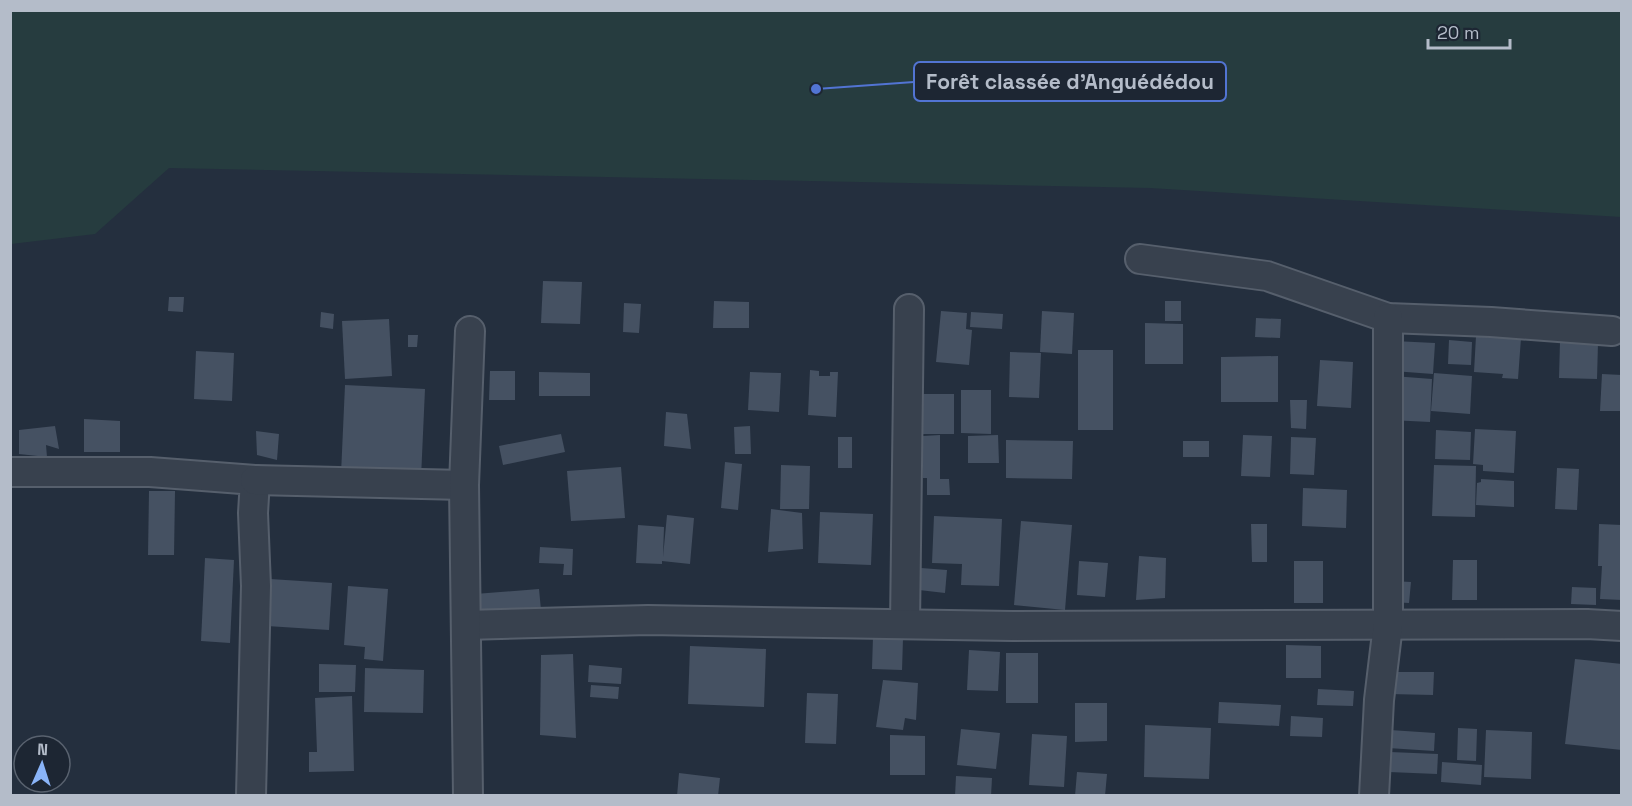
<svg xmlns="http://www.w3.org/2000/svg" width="1632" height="806" viewBox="0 0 1632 806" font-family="'Space Grotesk',sans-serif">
<rect width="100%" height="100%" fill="#242f3e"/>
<path fill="#263c3f" d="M 10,11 L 1621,11 L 1621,217 L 1150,188 L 169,168 L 95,234 L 11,244 Z"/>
<g fill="#455162">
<path d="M 543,281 L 582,282 L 580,324 L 541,323 Z"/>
<path d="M 169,297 L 184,297 L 183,312 L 168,311 Z"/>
<path d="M 714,301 L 749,302 L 749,328 L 713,328 Z"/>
<rect x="1165" y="301" width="16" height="20"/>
<path d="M 624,303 L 641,304 L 639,333 L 623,332 Z"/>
<path d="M 941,311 L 967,313 L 966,329 L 972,330 L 969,365 L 936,362 Z"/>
<path d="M 1042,311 L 1074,313 L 1072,354 L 1040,352 Z"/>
<path d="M 321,312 L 334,314 L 333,329 L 320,327 Z"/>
<path d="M 971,312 L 1003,314 L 1002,329 L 970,327 Z"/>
<path d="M 1256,318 L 1281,319 L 1280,338 L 1255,337 Z"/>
<path d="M 389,319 L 392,376 L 345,379 L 342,321 Z"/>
<path d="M 1145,323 L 1183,324 L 1183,364 L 1145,364 Z"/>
<path d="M 408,335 L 418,335 L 417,347 L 408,347 Z"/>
<path d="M 1476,336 L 1521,338 L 1518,379 L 1502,378 L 1503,374 L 1474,372 Z"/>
<path d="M 1449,340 L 1472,342 L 1471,365 L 1448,364 Z"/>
<path d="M 1394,341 L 1435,343 L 1433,374 L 1393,371 Z"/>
<path d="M 1560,342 L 1598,343 L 1597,379 L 1559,378 Z"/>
<rect x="1078" y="350" width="35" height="80"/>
<path d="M 196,351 L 234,353 L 232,401 L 194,399 Z"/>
<path d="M 1010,352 L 1041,353 L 1039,398 L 1009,397 Z"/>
<path d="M 1278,356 L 1278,402 L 1221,402 L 1221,357 Z"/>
<path d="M 1320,360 L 1353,362 L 1351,408 L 1317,406 Z"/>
<path d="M 810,370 L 819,371 L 819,376 L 830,376 L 830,372 L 838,372 L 836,417 L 808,415 Z"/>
<path d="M 490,371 L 515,371 L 515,400 L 489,400 Z"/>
<path d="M 539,372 L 590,373 L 590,396 L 539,396 Z"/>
<path d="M 750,372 L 781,373 L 779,412 L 748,410 Z"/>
<path d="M 1434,373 L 1472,376 L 1470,414 L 1431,411 Z"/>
<path d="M 1602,374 L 1622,375 L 1622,411 L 1600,411 Z"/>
<path d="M 1393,376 L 1432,379 L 1430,422 L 1390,420 Z"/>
<path d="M 345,385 L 425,389 L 421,478 L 341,474 Z"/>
<path d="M 961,390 L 991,390 L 991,434 L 961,433 Z"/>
<rect x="922" y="394" width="32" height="40"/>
<path d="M 1290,400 L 1307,400 L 1306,429 L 1291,428 Z"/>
<path d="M 666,412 L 687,414 L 691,449 L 664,446 Z"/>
<path d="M 84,419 L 120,421 L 120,452 L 84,452 Z"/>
<path d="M 55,426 L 59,449 L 46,445 L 47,457 L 19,454 L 19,430 Z"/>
<path d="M 750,426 L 751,454 L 735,454 L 734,427 Z"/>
<path d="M 1475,429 L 1516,431 L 1514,473 L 1483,471 L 1483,465 L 1473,464 Z"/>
<path d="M 1436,430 L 1471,432 L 1470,460 L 1435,459 Z"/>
<path d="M 256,431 L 279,434 L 277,460 L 257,455 Z"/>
<path d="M 561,434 L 565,452 L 503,465 L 499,446 Z"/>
<path d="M 940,435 L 940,479 L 949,479 L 950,495 L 927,495 L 927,478 L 923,478 L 923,436 Z"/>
<path d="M 998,435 L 999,463 L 968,463 L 968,436 Z"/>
<path d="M 1243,435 L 1272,436 L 1270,477 L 1241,476 Z"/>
<rect x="838" y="437" width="14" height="31"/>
<path d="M 1291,437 L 1316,438 L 1314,475 L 1290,474 Z"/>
<path d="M 1006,440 L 1073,441 L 1072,479 L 1006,478 Z"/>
<rect x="1183" y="441" width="26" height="16"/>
<path d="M 725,462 L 742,464 L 738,510 L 721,508 Z"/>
<path d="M 781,465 L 810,466 L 809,509 L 780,509 Z"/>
<path d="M 1434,465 L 1476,466 L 1475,517 L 1432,516 Z"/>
<path d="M 621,467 L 625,518 L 571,521 L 567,471 Z"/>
<path d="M 1557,468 L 1579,469 L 1577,510 L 1555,509 Z"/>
<path d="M 1481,479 L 1514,481 L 1514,507 L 1476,505 L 1477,483 L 1481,482 Z"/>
<path d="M 1303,488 L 1347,490 L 1346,528 L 1302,526 Z"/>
<path d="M 149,491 L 175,491 L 174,555 L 148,555 Z"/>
<path d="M 771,509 L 802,513 L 803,549 L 768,552 Z"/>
<path d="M 820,512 L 873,514 L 871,565 L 818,563 Z"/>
<path d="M 667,515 L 694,518 L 690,564 L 662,561 L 662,564 L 636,563 L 638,525 L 664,527 L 663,557 Z"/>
<path d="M 934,516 L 1002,519 L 999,586 L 961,585 L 962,564 L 932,563 Z"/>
<path d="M 1021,521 L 1072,525 L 1065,610 L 1014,605 Z"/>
<path d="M 1251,524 L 1267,524 L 1267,562 L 1252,562 Z"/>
<path d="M 1599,524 L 1622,525 L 1622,600 L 1600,599 L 1602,566 L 1598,566 Z"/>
<path d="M 540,547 L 573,549 L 572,575 L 563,575 L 564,564 L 539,563 Z"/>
<path d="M 1139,556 L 1166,558 L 1165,598 L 1136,600 Z"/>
<path d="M 205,558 L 234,560 L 230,643 L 201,641 Z"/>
<path d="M 1453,560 L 1477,560 L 1477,600 L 1452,600 Z"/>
<path d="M 1079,561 L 1108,563 L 1105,597 L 1077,595 Z"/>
<rect x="1294" y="561" width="29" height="42"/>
<path d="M 921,568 L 947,570 L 945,593 L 919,590 Z"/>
<path d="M 270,579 L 332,583 L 329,630 L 267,626 Z"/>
<path d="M 1392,581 L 1411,582 L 1409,603 L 1391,602 Z"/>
<path d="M 348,586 L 388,589 L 383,661 L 364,659 L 365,647 L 344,645 Z"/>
<path d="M 1572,587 L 1596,588 L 1596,605 L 1571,604 Z"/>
<path d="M 539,589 L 541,610 L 477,615 L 475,594 Z"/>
<path d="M 873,636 L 903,638 L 902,670 L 872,669 Z"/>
<path d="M 1286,645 L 1321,646 L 1321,678 L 1286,678 Z"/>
<path d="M 690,646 L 766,649 L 764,707 L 688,704 Z"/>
<path d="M 969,650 L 1000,652 L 998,691 L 967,690 Z"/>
<rect x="1006" y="653" width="32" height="50"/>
<path d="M 573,654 L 576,738 L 540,735 L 541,655 Z"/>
<path d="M 1575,659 L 1622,664 L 1622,750 L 1565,744 Z"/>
<path d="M 319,664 L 356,665 L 355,692 L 319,692 Z"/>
<path d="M 589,665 L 622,668 L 621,684 L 588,682 Z"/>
<path d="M 365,668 L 424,670 L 423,713 L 364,712 Z"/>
<path d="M 1389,672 L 1434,672 L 1433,695 L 1389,694 Z"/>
<path d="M 883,680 L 918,683 L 916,720 L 905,718 L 903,730 L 876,727 Z"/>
<path d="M 591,685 L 619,687 L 618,699 L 590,697 Z"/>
<path d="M 1318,689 L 1354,691 L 1353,706 L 1317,705 Z"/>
<path d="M 807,693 L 838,694 L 836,744 L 805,743 Z"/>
<path d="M 352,696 L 354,771 L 309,772 L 309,752 L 317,752 L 315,698 Z"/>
<path d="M 1219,702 L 1281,705 L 1279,726 L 1218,723 Z"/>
<path d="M 1075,703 L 1107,703 L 1107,741 L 1075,742 Z"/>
<path d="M 1291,716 L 1323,718 L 1322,737 L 1290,736 Z"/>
<path d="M 1145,725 L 1211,728 L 1209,779 L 1144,777 Z"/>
<path d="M 1458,728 L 1477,729 L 1476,761 L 1457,760 Z"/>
<path d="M 961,729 L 1000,733 L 996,769 L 957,765 Z"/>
<path d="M 1390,730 L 1435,733 L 1434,751 L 1388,748 Z"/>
<path d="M 1486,730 L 1532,732 L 1531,779 L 1484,777 Z"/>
<path d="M 1032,734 L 1067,736 L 1064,787 L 1029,785 Z"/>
<path d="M 890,735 L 925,736 L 925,775 L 890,775 Z"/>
<path d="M 1390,752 L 1438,754 L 1437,774 L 1389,772 Z"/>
<path d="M 1442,762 L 1482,765 L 1481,785 L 1441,782 Z"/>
<path d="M 1077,772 L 1107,774 L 1105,796 L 1075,796 Z"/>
<path d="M 679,773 L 720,778 L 718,796 L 677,796 Z"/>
<path d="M 956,776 L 992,778 L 991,796 L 955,796 Z"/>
</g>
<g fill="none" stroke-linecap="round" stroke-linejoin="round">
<defs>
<g id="street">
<path d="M 1140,259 L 1267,276 L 1388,318 L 1491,322 L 1612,331"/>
<path d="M 10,472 L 150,472 L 255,480 L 253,513 L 256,586 L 251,796"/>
<path d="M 255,480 L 464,485"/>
<path d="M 905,624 L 909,309"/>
<path d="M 466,625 L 648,620 L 1012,626 L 1587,624 L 1622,626"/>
<path d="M 468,796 L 464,485 L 470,331"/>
<path d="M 1374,796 L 1379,700 L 1388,625 L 1388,318"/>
</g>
</defs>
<use href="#street" stroke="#565f6c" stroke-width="32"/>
<use href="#street" stroke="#38414e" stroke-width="28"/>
</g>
<path fill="none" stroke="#5274d3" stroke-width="2" d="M816 89L914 82"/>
<circle fill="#5274d3" stroke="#1d2633" stroke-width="2" cx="816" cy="89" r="6"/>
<rect fill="#1d2633" stroke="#5274d3" stroke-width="2" x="914" y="62" width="312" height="39" rx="6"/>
<g font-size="21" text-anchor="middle" font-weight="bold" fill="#b4bcc9">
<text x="1070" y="89">Forêt classée d’Anguédédou</text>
</g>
<rect width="1632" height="806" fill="none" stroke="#b4bcc9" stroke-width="24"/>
<g transform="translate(42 764) rotate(3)"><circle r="28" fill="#1d2633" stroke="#59626f" stroke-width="1.5"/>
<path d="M0-4.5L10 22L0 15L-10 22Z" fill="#8ab4f8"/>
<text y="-9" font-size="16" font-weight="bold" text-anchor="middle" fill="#b4bcc9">N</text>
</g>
<path d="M1428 39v9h82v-9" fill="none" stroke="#b4bcc9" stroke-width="3"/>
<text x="1437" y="39" font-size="18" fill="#b4bcc9" stroke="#1d2633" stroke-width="4.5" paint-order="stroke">20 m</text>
</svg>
